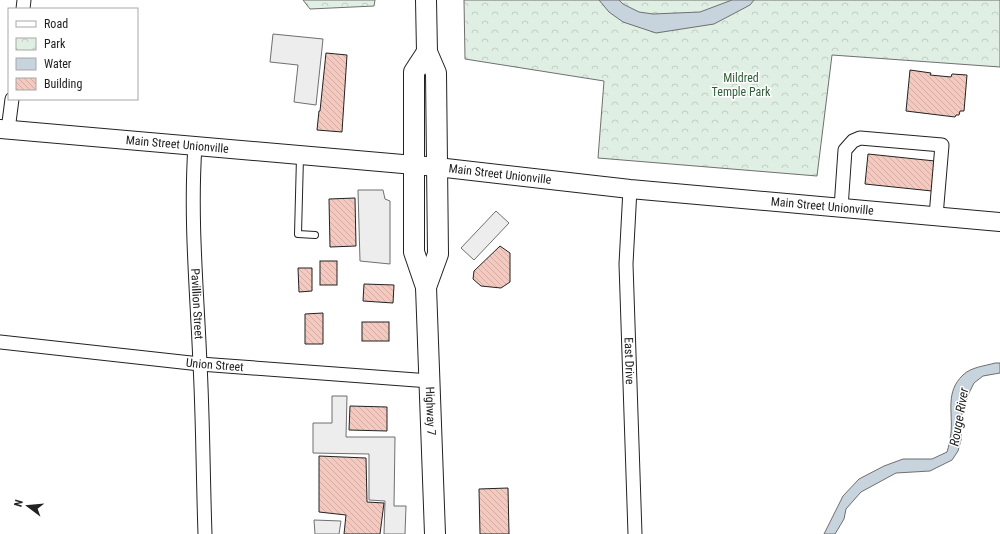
<svg xmlns="http://www.w3.org/2000/svg" width="1000" height="534" viewBox="0 0 1000 534" font-family="'Roboto Condensed',sans-serif">
<defs>
<pattern id="park-crowns" width="20" height="18" patternUnits="userSpaceOnUse"><rect width="20" height="18" fill="#e0efe3"/><path d="M2 6a3 3 0 1 1 6 0M12 15a3 3 0 1 1 6 0" fill="none" stroke="#c0cdc2"/></pattern>
<pattern id="building-back-hatch" width="6" height="6" patternUnits="userSpaceOnUse"><rect width="6" height="6" fill="#f3c9c0"/><path d="M-1 5l2 2M0 0l6 6M5-1l2 2" fill="none" stroke="#d0aca5"/></pattern>
</defs>
<rect width="100%" height="100%" fill="#fff"/>
<g fill="url(#park-crowns)" stroke="#6f6f6f">
<path d="M 303,0 L 375,0 L 374,6 L 310,9 Z"/>
<path d="M 464,0 L 1000,0 L 1000,67 L 832,55 L 817,176 L 598,158 L 604,81 L 465,59 Z"/>
</g>
<g fill="#ededed" stroke="#6f6f6f">
<path d="M 273,34 L 323,39 L 316,105 L 294,102 L 298,65 L 270,62 Z"/>
<path d="M 358,190 L 383,190 L 385,199 L 390,201 L 390,264 L 360,261 Z"/>
<path d="M 496,211 L 509,223 L 474,260 L 461,248 Z"/>
<path d="M 332,396 L 347,396 L 346,437 L 395,437 L 394,506 L 406,506 L 405,534 L 384,534 L 385,501 L 369,500 L 369,454 L 313,453 L 313,423 L 332,423 Z"/>
<path d="M 314,520 L 341,521 L 339,534 L 315,534 Z"/>
</g>
<g fill="#c7d3dd" stroke="#6f6f6f">
<path d="M 599,0 L 619,0 L 623,4 L 639,12 L 653,14 L 700,12 L 732,0 L 754,0 L 750,5 L 714,24 L 656,33 L 623,22 L 609,12 Z"/>
<path d="M 995,363 L 1000,363 L 1000,373 L 983,376 L 974,383 L 968,395 L 961,417 L 961,440 L 958,451 L 952,460 L 930,471 L 896,473 L 861,492 L 846,509 L 844,519 L 835,534 L 824,534 L 843,496 L 859,479 L 884,466 L 903,459 L 932,459 L 947,452 C 949,446 950,439 951,433 C 953,412 945,392 963,375 C 971,367 985,366 995,363 Z"/>
</g>
<g fill="url(#building-back-hatch)" stroke="#222">
<path d="M 326,53 L 347,55 L 342,132 L 317,130 L 319,111 L 320,111 Z"/>
<path d="M 910,70 L 931,73 L 930,75 L 951,77 L 952,74 L 967,75 L 964,111 L 960,111 L 959,115 L 956,115 L 955,117 L 906,111 Z"/>
<path d="M 868,154 L 935,161 L 932,191 L 865,184 Z"/>
<path d="M 355,198 L 356,246 L 330,247 L 329,199 Z"/>
<path d="M 500,246 L 510,253 L 510,282 L 501,288 L 481,286 L 473,279 L 474,271 Z"/>
<rect x="320" y="261" width="17" height="24"/>
<path d="M 298,268 L 312,268 L 312,291 L 299,292 Z"/>
<path d="M 364,284 L 394,285 L 393,303 L 363,301 Z"/>
<path d="M 323,313 L 323,344 L 305,344 L 305,314 Z"/>
<rect x="362" y="322" width="27" height="19"/>
<path d="M 350,406 L 387,407 L 387,431 L 349,430 Z"/>
<path d="M 319,456 L 366,458 L 367,502 L 384,503 L 380,534 L 344,534 L 346,515 L 319,512 Z"/>
<path d="M 508,488 L 509,534 L 480,534 L 479,489 Z"/>
</g>
<g fill="none" stroke-linecap="round" stroke-linejoin="round">
<defs>
<path id="lane" d="M 300,157 L 298,234 L 315,235"/>
<g id="street">
<path d="M 23,9 L 24,0"/>
<path d="M 8,130 L 12,99"/>
<path id="s1" d="M 195,146 C 190,219 197,291 200,364 C 203,421 203,477 205,534"/>
<path id="s2" d="M 630,189 L 626,264 L 635,534"/>
<path d="M 841,208 L 845,150 L 853,141 L 860,138 L 942,145 L 936,216"/>
<path id="s3" d="M 0,342 L 200,364 L 430,381"/>
</g>
<g id="secondary">
<path id="s4" d="M 0,129 L 437,167 L 630,189 L 1000,222"/>
</g>
<g id="primary">
<path id="s5" d="M 427,52 L 414,72 L 414,252 L 426,287 L 435,534"/>
<path d="M 426,287 L 438,254 L 436,73 L 427,52 L 426,0"/>
</g>
</defs>
<use href="#lane" stroke="#222" stroke-width="8"/>
<use href="#street" stroke="#222" stroke-width="15"/>
<use href="#secondary" stroke="#222" stroke-width="20"/>
<use href="#primary" stroke="#222" stroke-width="22"/>
<use href="#lane" stroke="#fff" stroke-width="6"/>
<use href="#street" stroke="#fff" stroke-width="13"/>
<use href="#secondary" stroke="#fff" stroke-width="18"/>
<use href="#primary" stroke="#fff" stroke-width="20"/>
</g>
<g text-anchor="middle" dominant-baseline="central" stroke-width="3" stroke-linejoin="round" paint-order="stroke">
<g font-size="12" fill="#2f5e38" stroke="#fff">
<text x="741" y="78">Mildred<tspan x="741" dy="14">Temple Park</tspan></text>
</g>
<g font-size="12" fill="#222" stroke="#fff">
<text stroke="none"><textPath href="#s4" startOffset="178">Main Street Unionville</textPath></text>
<text stroke="none"><textPath href="#s4" startOffset="502">Main Street Unionville</textPath></text>
<text stroke="none"><textPath href="#s4" startOffset="826">Main Street Unionville</textPath></text>
<text stroke="none"><textPath href="#s1" startOffset="158">Pavillion Street</textPath></text>
<text stroke="none"><textPath href="#s2" startOffset="172">East Drive</textPath></text>
<text stroke="none"><textPath href="#s3" startOffset="216">Union Street</textPath></text>
<text stroke="none"><textPath href="#s5" startOffset="365">Highway 7</textPath></text>
</g>
<g font-size="13" font-style="italic" fill="#222" stroke="#fff">
<text transform="translate(959 417) rotate(-80)">Rouge River</text>
</g>
</g>
<rect x="8" y="8" width="130" height="92" fill="#ffffff" stroke="#a7a7a7"/>
<rect x="16" y="21" width="20" height="6" fill="#ffffff" stroke="#a7a7a7"/>
<text x="44" y="28" font-size="12" fill="#222222">Road</text>
<rect x="16" y="38" width="20" height="12" fill="url(#park-crowns)" stroke="#a7a7a7"/>
<text x="44" y="48" font-size="12" fill="#222222">Park</text>
<rect x="16" y="58" width="20" height="12" fill="#c7d3dd" stroke="#a7a7a7"/>
<text x="44" y="68" font-size="12" fill="#222222">Water</text>
<rect x="16" y="78" width="20" height="12" fill="url(#building-back-hatch)" stroke="#a7a7a7"/>
<text x="44" y="88" font-size="12" fill="#222222">Building</text>
<g transform="translate(28 506) rotate(286)" stroke="#ffffff" stroke-width="3" paint-order="stroke">
<path d="M0-3L7 15L0 10L-7 15Z" fill="#222222"/>
<text y="-6" font-size="11" font-weight="bold" text-anchor="middle" fill="#222222">N</text>
</g>
</svg>
